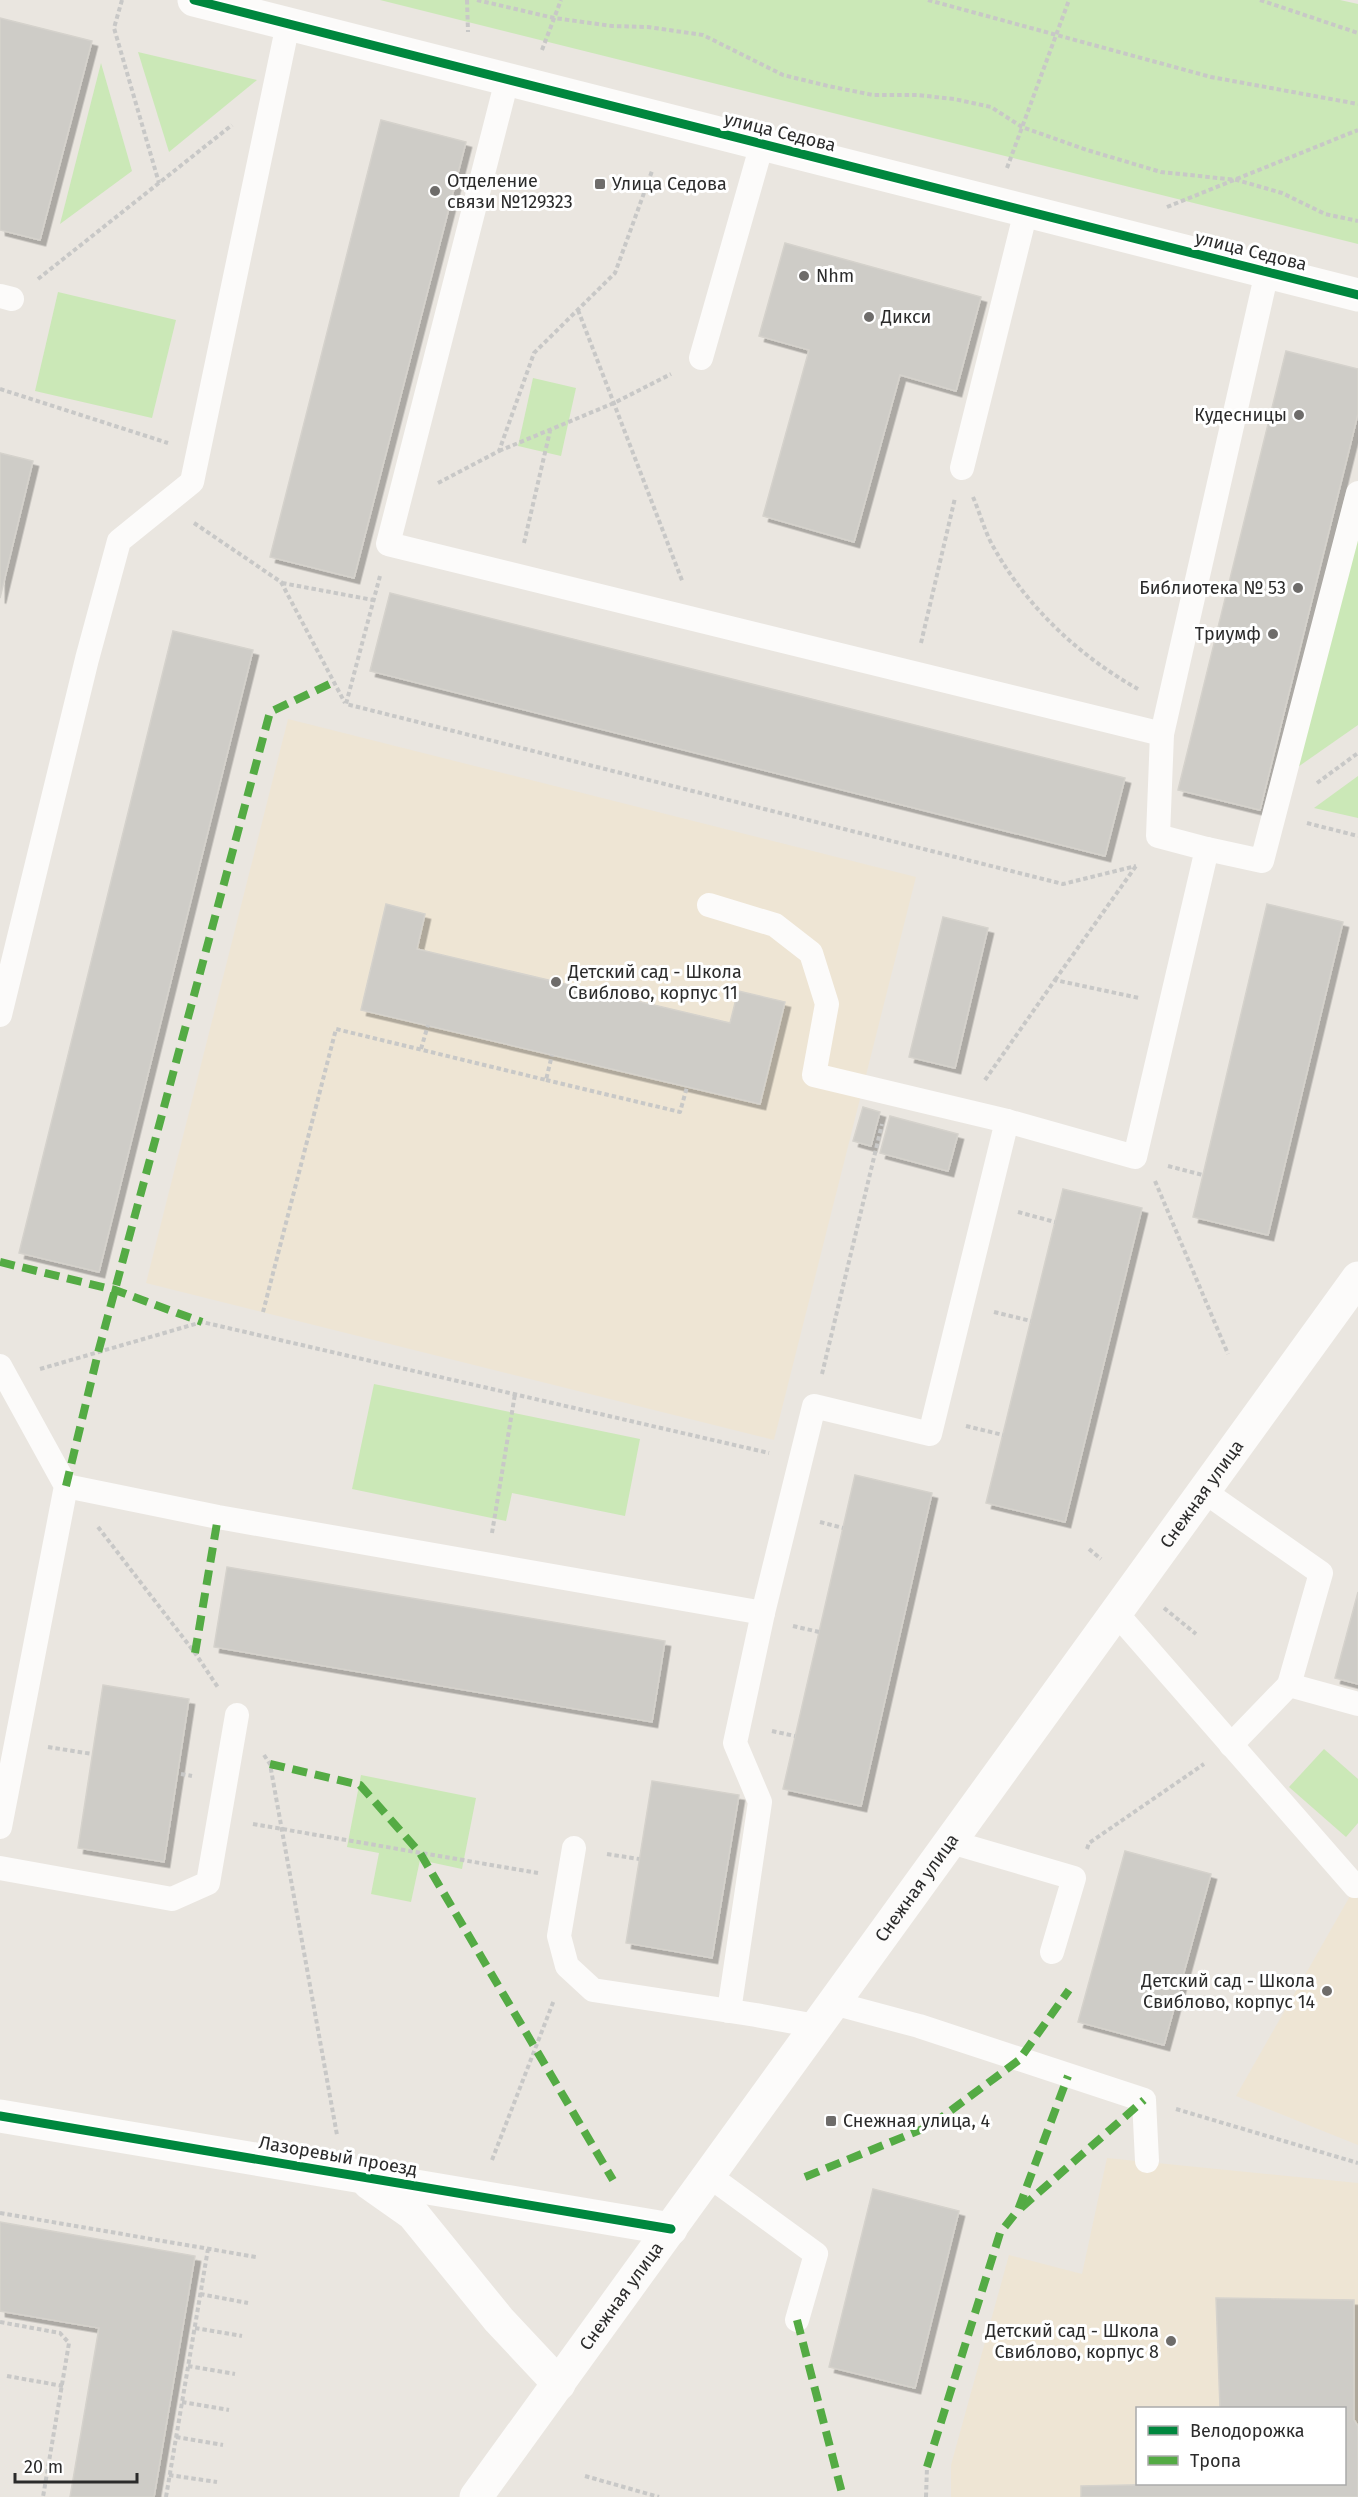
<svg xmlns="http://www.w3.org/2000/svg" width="1358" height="2497" viewBox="0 0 1358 2497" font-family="'Fira Sans',sans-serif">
<defs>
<filter id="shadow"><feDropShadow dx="5.5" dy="5.5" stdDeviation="0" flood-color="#0004"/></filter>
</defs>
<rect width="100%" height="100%" fill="#eae6e0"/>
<g fill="#eee5d4" fill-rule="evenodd">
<path d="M 288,719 L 916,877 L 774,1440 L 146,1283 Z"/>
<path d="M 1358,1882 L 1358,2145 L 1236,2096 Z"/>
<path d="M 1107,2158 L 1358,2183 L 1358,2497 L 951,2497 L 951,2465 L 1009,2255 L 1082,2274 ZM 1138,2408 L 1344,2408 L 1344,2484 L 1138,2484 Z"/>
</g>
<g fill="#cbe8b7">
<path d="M 380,0 L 1340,0 L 1358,4 L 1358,244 Z"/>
<path d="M 138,52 L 257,80 L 169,152 Z"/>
<path d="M 101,63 L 132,171 L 60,224 Z"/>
<path d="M 58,292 L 176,320 L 152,418 L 35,391 Z"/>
<path d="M 533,378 L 576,388 L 561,456 L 518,446 Z"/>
<path d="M 1358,516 L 1358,725 L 1295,769 Z"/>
<path d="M 1358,776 L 1358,818 L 1314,808 Z"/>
<path d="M 374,1384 L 640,1439 L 625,1516 L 512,1493 L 506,1521 L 352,1489 Z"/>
<path d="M 1324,1749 L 1358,1779 L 1358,1823 L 1346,1837 L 1289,1787 Z"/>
<path d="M 361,1775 L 476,1798 L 462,1869 L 420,1860 L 411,1902 L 371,1894 L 379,1853 L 347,1847 Z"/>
</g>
<g fill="#ceccc7" stroke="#d5d2cc" stroke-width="1.5" filter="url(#shadow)">
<path d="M 0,18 L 92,41 L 40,240 L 0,230 Z"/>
<path d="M 381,120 L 466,142 L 354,578 L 270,557 Z"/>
<path d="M 785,243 L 981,297 L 956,391 L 900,375 L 854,542 L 763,516 L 809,350 L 759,336 Z"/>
<path d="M 1286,351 L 1358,369 L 1358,414 L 1260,810 L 1178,790 Z"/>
<path d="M 0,453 L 33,461 L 0,598 Z"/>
<path d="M 390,593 L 1125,778 L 1105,856 L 370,671 Z"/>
<path d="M 173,631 L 253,650 L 99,1272 L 19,1253 Z"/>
<path d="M 386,904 L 425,914 L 417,949 L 730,1023 L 738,991 L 785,1002 L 760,1104 L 361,1010 Z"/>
<path d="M 1267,904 L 1343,922 L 1268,1235 L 1193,1217 Z"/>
<path d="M 943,917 L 988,928 L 955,1068 L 909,1057 Z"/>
<path d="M 863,1107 L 880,1112 L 871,1146 L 853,1141 Z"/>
<path d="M 890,1116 L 958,1134 L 948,1171 L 880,1153 Z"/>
<path d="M 1063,1189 L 1142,1208 L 1065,1522 L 986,1503 Z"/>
<path d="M 855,1475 L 932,1493 L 861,1806 L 783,1789 Z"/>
<path d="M 227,1567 L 665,1641 L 652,1722 L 214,1647 Z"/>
<path d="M 1358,1592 L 1358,1684 L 1335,1678 Z"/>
<path d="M 103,1685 L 189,1699 L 164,1862 L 78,1848 Z"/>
<path d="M 652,1781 L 739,1795 L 712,1958 L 626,1943 Z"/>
<path d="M 1125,1851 L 1211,1874 L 1164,2045 L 1078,2022 Z"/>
<path d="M 873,2189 L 959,2211 L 915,2388 L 829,2367 Z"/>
<path d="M 0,2222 L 195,2256 L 154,2497 L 70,2497 L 99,2328 L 0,2311 Z"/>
<path d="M 1216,2298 L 1354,2300 L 1354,2420 L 1358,2426 L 1358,2497 L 1081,2497 L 1081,2486 L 1178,2484 L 1344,2484 L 1344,2408 L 1220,2408 Z"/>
</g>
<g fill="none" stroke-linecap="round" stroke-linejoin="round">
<g stroke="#c8c8c7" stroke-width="4" stroke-dasharray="4.5 3" stroke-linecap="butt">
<path d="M 122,0 L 114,28 L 159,183"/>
<path d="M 467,0 L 468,32"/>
<path d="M 477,0 L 554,18 L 612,26 L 648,27 L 703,35 L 783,75 L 828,86 L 873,95 L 917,95 L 954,99 L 991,107 L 1022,127 L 1087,150 L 1161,172 L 1237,180 L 1282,193 L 1325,214 L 1358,221"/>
<path d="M 928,0 L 1211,77 L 1358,104"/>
<path d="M 1260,0 L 1358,33"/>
<path d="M 542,50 L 561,0"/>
<path d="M 1007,168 L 1069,0"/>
<path d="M 1167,207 L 1358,130"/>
<path d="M 38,279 L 232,125"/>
<path d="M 578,310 L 683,583"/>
<path d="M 0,389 L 168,443"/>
<path d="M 499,451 L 614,403 L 671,374"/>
<path d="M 438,483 L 499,451 L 534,353 L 615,273 L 652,171"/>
<path d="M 973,497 C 980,513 985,533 994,548 C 1027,607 1079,656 1138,689"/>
<path d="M 194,523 L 281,582 L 345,703"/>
<path d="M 524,543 L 550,431"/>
<path d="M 380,576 L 346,704 L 1063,884 L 1136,866"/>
<path d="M 282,583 L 373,600"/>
<path d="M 921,643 L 955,498"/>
<path d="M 1317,783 L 1358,753"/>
<path d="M 1307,823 L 1358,836"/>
<path d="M 1055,980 L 1136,866"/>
<path d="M 421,1049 L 428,1025"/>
<path d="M 546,1080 L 680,1112 L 687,1087"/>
<path d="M 985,1080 L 1055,980 L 1139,998"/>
<path d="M 1168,1166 L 1203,1175"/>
<path d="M 1155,1181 L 1228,1354"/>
<path d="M 1018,1212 L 1055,1222"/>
<path d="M 263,1312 L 336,1029 L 546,1080 L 552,1055"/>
<path d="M 994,1312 L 1031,1321"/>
<path d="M 40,1369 L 202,1322 L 769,1453"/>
<path d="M 822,1374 L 882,1124"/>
<path d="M 966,1426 L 1003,1435"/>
<path d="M 820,1522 L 843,1528"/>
<path d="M 98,1527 L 195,1653 L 219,1689"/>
<path d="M 492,1533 L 515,1394"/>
<path d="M 1089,1549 L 1101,1559"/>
<path d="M 1164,1608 L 1196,1634"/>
<path d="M 793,1626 L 819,1632"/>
<path d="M 772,1731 L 795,1736"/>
<path d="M 48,1747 L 92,1754"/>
<path d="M 264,1755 L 270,1764 L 337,2135"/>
<path d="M 181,1774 L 192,1776"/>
<path d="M 253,1824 L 538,1873"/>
<path d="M 1087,1849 L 1089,1843 L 1204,1764"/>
<path d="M 607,1854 L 639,1859"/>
<path d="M 1176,2109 L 1358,2163"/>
<path d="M 492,2160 L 554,2000"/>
<path d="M 0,2213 L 256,2257"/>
<path d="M 200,2294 L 248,2303"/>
<path d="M 0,2322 L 60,2333 L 69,2343 L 43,2497"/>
<path d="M 195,2328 L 242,2336"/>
<path d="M 188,2366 L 235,2374"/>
<path d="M 7,2376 L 63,2386"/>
<path d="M 182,2402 L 229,2410"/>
<path d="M 176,2437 L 223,2445"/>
<path d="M 169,2475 L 217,2482"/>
<path d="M 585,2476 L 659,2497"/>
<path d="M 166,2497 L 208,2249"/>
<path d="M 926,2497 L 927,2467"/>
</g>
<g stroke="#fcfbfa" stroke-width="24">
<path d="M 507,80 L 388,544 L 1162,734"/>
<path d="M 0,296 L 12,299"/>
<path d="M 701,358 L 762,144"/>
<path d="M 962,468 L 1026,211"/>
<path d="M 1207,849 L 1262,861 L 1358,493"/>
<path d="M 709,905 L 775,925 L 811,953 L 827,1004 L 814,1075 L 1007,1121"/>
<path d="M 0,1015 L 87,659 L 119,541 L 192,482 L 288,24"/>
<path d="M 0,1366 L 66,1486 L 0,1827"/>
<path d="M 66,1486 L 218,1517 L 763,1613 L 814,1406 L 930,1434 L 1007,1121 L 1135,1157 L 1207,849 L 1158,836 L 1162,734 L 1267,272"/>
<path d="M 1205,1492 L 1321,1573 L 1289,1685"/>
<path d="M 1117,1614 L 1355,1886"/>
<path d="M 1231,1745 L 1289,1685 L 1358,1704"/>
<path d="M 951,1842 L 1074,1878 L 1052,1952"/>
<path d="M 574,1848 L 559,1936 L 567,1966 L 593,1990 L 756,2015 L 816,2026"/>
<path d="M 0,1868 L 172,1899 L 208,1883 L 237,1715"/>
<path d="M 833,2003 L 919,2026 L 1144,2100 L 1147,2161"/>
<path d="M 729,2011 L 760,1802 L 735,1743 L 763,1613"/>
<path d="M 708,2175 L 816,2254 L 797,2320"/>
</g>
<g stroke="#fcfbfa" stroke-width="33">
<path d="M 194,0 L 1358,295"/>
<path d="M 0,2116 L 671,2229"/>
<path d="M 369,2183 L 413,2214 L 499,2320 L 559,2384"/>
</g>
<path stroke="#fcfbfa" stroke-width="33" id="s1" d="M 476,2497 L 1358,1278"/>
<g stroke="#54ab44" stroke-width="8" stroke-dasharray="15 8" stroke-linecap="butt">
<path d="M 0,1262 L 115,1290 L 202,1322"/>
<path d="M 66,1486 L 98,1353 L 270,712 L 334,682"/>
<path d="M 195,1653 L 218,1517"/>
<path d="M 270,1764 L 360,1785 L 420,1853 L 613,2180"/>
<path d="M 805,2177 L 930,2126 L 1019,2060 L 1069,1990"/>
<path d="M 1021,2208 L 1144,2100"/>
<path d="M 797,2320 L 843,2497"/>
<path d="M 927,2467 L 1000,2233 L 1018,2210 L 1068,2076"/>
</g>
<defs>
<g id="cycleway">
<path d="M 194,0 L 1358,295"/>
<path d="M 0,2116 L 671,2229"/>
</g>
</defs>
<use href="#cycleway" stroke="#fff" stroke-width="13"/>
<use href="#cycleway" stroke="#00873e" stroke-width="9"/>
</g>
<g fill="#6e6c6a" stroke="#fff" stroke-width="2">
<rect x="594" y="178" width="12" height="12" rx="3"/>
<circle cx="435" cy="191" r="6"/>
<circle cx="804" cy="276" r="6"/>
<circle cx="869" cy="317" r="6"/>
<circle cx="1299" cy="415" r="6"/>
<circle cx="1298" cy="588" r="6"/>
<circle cx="1273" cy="634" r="6"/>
<circle cx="556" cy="982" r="6"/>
<circle cx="1327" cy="1991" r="6"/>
<rect x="825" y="2115" width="12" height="12" rx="3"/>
<circle cx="1171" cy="2341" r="6"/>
</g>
<g text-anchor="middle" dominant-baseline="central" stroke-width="6" stroke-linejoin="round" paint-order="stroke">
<g font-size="18" fill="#2b2b2b" stroke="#fff">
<text transform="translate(780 132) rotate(14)">улица Седова</text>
<text transform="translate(1251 251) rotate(14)">улица Седова</text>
<text stroke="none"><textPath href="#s1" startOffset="1238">Снежная улица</textPath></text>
<text stroke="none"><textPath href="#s1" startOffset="752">Снежная улица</textPath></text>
<text transform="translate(338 2156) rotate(10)">Лазоревый проезд</text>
<text stroke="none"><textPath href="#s1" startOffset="248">Снежная улица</textPath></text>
</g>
<g font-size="18" fill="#2b2b2b" stroke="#fff" text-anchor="start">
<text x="447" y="181">Отделение<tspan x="447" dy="21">связи №129323</tspan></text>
<text x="612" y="184">Улица Седова</text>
<text x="816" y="276">Nhm</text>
<text x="881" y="317">Дикси</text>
<text x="1287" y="415" text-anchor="end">Кудесницы</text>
<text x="1286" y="588" text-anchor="end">Библиотека № 53</text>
<text x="1261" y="634" text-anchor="end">Триумф</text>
<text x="568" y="972">Детский сад - Школа<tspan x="568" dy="21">Свиблово, корпус 11</tspan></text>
<text x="1315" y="1981" text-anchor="end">Детский сад - Школа<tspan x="1315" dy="21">Свиблово, корпус 14</tspan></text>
<text x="843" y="2121">Снежная улица, 4</text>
<text x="1159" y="2331" text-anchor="end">Детский сад - Школа<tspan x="1159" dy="21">Свиблово, корпус 8</tspan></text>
</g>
</g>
<rect x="1136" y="2407" width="210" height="78" fill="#ffffff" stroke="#aaaaaa" stroke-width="1.5"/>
<rect x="1148" y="2426" width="30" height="9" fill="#00873e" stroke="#aaaaaa" stroke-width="1.5"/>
<text x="1190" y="2437" font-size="18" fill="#2b2b2b">Велодорожка</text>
<rect x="1148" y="2456" width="30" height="9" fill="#54ab44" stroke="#aaaaaa" stroke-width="1.5"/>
<text x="1190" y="2467" font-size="18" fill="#2b2b2b">Тропа</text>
<path d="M15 2473v9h122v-9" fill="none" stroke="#2b2b2b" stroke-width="3"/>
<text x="24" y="2473" font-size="18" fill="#2b2b2b" stroke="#ffffff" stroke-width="4.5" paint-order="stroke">20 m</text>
</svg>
